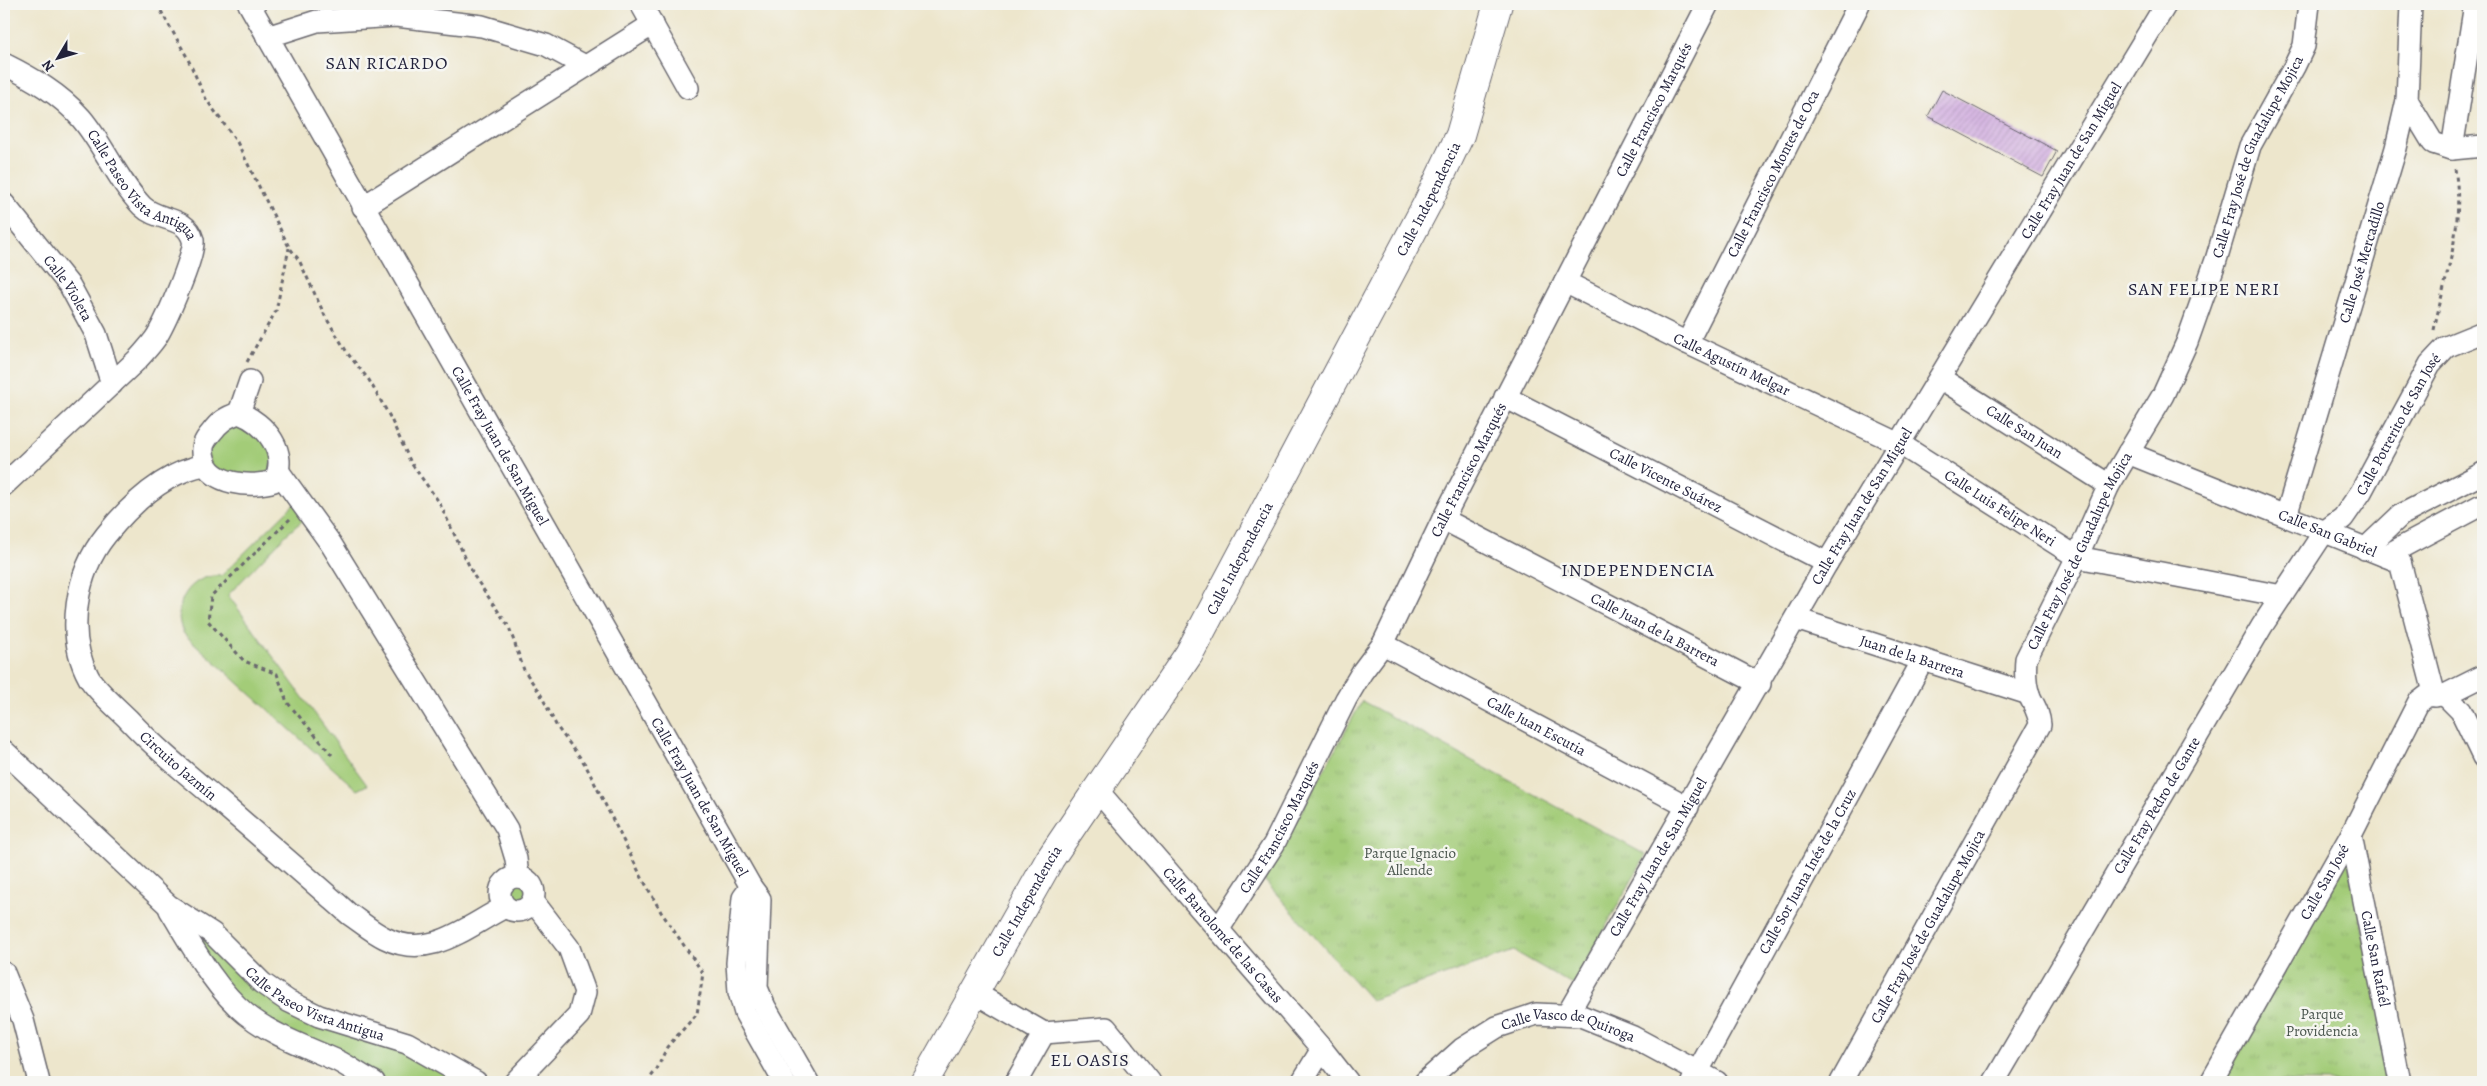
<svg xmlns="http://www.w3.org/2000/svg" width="2487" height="1086" viewBox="0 0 2487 1086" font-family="Alegreya,serif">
<defs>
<pattern id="park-tufts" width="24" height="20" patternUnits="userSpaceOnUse" patternTransform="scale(1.25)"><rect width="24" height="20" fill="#a3cc78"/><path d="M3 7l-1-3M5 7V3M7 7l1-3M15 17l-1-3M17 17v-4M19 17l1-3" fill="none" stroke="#8caf69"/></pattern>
<pattern id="building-hatch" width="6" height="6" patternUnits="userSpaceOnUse" patternTransform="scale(1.25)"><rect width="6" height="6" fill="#cda4de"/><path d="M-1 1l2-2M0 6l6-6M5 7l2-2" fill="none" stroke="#a685b5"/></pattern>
</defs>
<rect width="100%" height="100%" fill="#f6f6f2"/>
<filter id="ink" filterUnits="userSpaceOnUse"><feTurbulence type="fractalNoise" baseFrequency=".02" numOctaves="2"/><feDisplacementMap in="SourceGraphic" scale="10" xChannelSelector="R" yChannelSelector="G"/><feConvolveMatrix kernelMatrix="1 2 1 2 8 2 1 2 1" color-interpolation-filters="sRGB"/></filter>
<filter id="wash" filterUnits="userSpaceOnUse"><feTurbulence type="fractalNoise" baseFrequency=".0096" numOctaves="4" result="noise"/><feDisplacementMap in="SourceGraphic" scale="20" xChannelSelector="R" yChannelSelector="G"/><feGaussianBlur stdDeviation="1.12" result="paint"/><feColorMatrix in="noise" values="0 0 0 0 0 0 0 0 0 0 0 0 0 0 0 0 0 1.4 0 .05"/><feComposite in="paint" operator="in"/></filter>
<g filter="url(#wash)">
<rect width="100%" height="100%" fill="#ede6cc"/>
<g fill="#a3cc78" stroke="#62775a">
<path d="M 226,417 L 273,441 L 274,481 L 212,473 L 205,439 Z"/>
<path d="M 298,500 L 309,515 L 287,534 L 228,595 L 367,785 L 357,790 L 184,634 C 169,607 190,573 221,576 Z"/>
<circle cx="517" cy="894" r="17"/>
<path d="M 168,905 L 262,983 L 475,1082 L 374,1082 L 246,1014 Z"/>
</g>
<g fill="url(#park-tufts)" stroke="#62775a">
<path d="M 1362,701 L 1646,855 L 1573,985 L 1514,951 L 1371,1000 L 1264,880 Z"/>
<path d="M 2348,855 L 2393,1082 L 2220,1082 Z"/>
</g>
<g id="blocks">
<path fill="url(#building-hatch)" d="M 1942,90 L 2057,151 L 2043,177 L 1928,116 Z"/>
</g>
</g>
<g filter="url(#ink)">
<use href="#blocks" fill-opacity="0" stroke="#69676e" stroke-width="1"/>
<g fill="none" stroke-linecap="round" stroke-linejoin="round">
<defs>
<g id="minor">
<path id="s1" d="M 249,4 L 751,887 L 760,899 L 757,988 L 765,1007 L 808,1082"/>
<path d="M 641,4 L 688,88"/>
<path d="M 267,37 L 317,21 L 396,16 L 482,26 L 546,45 L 585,66"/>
<path id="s2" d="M 4,64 C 32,78 60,94 81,118 C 104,145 117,180 142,206 C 158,222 186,215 193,240 C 196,253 166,321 157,336 C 152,344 144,352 138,359 L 4,485"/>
<path d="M 2407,100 L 2433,143 L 2452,149 L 2483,146"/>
<path d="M 2452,149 L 2475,4"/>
<path id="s3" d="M 4,204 L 70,286 L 96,334 L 112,384"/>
<path d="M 363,207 L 653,24"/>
<path id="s4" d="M 1565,282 L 1687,343 L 1900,444 L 2077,557 L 2282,596"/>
<path id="s5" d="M 1687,343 L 1859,4"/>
<path id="s6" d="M 1940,378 L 2109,485"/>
<path id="s7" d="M 1505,397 L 1827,563"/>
<path d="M 239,413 C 265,423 290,453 274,481 C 252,488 209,485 204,458 C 201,447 204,441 211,433 C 219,422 226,417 239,413 Z"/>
<path d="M 239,413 L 250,381"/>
<path id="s8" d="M 2128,453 L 2400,562 L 2435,696"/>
<path id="s9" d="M 205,465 C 164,472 131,504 106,535 C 76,572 65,635 89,678 C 97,691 117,708 128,719 C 156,749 187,774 218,800 C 262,838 306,876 349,914 C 361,922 372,932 385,938 C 430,961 467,926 505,907"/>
<path d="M 279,472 L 331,544 L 507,829 L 516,859 L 518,877"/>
<path id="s10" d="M 2286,516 L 2396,148 L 2407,100 L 2411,4"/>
<path id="s11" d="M 1443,519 L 1760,684"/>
<path d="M 2365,549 L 2401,515 L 2483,473"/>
<path d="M 2385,556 L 2483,504"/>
<path id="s12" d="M 1796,619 L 2029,694"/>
<path id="s13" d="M 1383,644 L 1688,807"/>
<path d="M 2445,695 L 2461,711 L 2483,757"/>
<path id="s14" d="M 4,751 L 168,905 L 212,933 L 262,983 L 288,1001 L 319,1016 L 407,1043 L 476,1082"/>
<path id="s15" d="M 1097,790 L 1322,1049 L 1348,1082"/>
<path id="s16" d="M 2351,835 L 2400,1082"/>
<circle cx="517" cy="894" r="17"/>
<path d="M 751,887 L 743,898 L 737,963 L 739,992 L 745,1013 L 784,1082"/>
<path d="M 170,910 C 191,944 215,989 246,1014 C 273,1036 307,1047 338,1061 C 350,1067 361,1076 374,1082"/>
<path id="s17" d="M 1218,930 L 1274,844 L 1346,699 L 1362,672 L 1383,644 L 1443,519 L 1708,4"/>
<path d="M 4,973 L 23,1020 L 39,1082"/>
<path d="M 975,993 L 1044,1033 L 1106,1028 L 1150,1082"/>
<path id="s18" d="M 1567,1015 L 1827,563 L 2166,4"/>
<path d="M 515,1082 L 579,1015 L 585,992 L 569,948 L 533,901"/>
<path d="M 1016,1082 L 1044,1033"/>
<path d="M 1302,1082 L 1322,1049"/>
<path id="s19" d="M 1425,1082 L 1462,1049 L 1497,1027 L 1536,1014 L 1581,1016 L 1633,1037 L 1717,1082"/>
<path id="s20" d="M 1692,1082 L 1923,660"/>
<path id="s21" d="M 1841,1082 L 2040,725 C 2039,712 2034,706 2029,695 C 2025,683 2025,671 2026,659 L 2077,557 L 2109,485 L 2163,395 L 2187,342 L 2216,260 L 2250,146 L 2294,67 L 2304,46 L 2309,4"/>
<path id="s22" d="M 1994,1082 L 2262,626 L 2324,532 L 2343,518 L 2361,492 L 2430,364 L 2446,347 L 2483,332"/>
<path id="s23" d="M 2211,1082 L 2351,835 L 2418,703 L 2427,696 L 2445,695 L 2483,676"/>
</g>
<g id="tertiary">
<path id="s24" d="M 924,1082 L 1050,859 L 1189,654 L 1427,204 L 1460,135 L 1498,4"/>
</g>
</defs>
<use href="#minor" stroke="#69676e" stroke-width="24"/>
<use href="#tertiary" stroke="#69676e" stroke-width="30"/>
<g stroke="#69676e" stroke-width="3" stroke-dasharray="4 4" stroke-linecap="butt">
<path d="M 157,4 L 187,57 L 206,99 L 237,142 L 289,247 L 299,260 L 325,316 L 348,354 L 369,380 L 390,417 L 411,463 L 439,502 L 474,576 L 509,627 L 524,670 L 541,695 L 557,727 L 585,764 L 640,874 L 661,912 L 703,973 L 697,1014 L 667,1047 L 657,1069 L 647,1082"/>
<path d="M 2434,330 C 2445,275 2465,227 2455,169"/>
<path d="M 247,362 L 276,311 L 289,248"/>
<path d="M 290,519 L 211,596 L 208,621 L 244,661 L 277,674 L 287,702 L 332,755"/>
</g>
<use href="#minor" stroke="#fff" stroke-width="21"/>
<use href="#tertiary" stroke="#fff" stroke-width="28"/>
</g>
</g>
<g text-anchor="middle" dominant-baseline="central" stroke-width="5" stroke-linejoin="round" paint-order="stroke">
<g font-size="15" fill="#22223b" stroke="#f6f6f2">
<text stroke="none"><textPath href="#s17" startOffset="930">Calle Francisco Marqués</textPath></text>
<text stroke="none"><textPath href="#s21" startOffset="1032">Calle Fray José de Guadalupe Mojica</textPath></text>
<text stroke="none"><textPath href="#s18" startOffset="992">Calle Fray Juan de San Miguel</textPath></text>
<text stroke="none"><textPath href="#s5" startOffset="190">Calle Francisco Montes de Oca</textPath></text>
<text stroke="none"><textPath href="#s2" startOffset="188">Calle Paseo Vista Antigua</textPath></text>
<text stroke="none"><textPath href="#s24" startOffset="1018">Calle Independencia</textPath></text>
<text stroke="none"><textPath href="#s10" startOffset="265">Calle José Mercadillo</textPath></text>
<text stroke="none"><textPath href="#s3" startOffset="106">Calle Violeta</textPath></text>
<text stroke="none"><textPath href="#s4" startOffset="186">Calle Agustín Melgar</textPath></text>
<text stroke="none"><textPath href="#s22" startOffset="774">Calle Potrerito de San José</textPath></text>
<text stroke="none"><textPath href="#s6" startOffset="100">Calle San Juan</textPath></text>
<text stroke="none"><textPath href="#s1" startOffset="508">Calle Fray Juan de San Miguel</textPath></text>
<text stroke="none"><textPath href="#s17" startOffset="525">Calle Francisco Marqués</textPath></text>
<text stroke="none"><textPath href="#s7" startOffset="181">Calle Vicente Suárez</textPath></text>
<text stroke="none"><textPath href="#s18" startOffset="588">Calle Fray Juan de San Miguel</textPath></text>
<text stroke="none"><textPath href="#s4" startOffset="491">Calle Luis Felipe Neri</textPath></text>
<text stroke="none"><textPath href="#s8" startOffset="215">Calle San Gabriel</textPath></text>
<text stroke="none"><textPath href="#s21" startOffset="598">Calle Fray José de Guadalupe Mojica</textPath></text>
<text stroke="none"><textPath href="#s24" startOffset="612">Calle Independencia</textPath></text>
<text stroke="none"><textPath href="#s11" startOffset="239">Calle Juan de la Barrera</textPath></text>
<text stroke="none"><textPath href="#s12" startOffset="122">Juan de la Barrera</textPath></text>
<text stroke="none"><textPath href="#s13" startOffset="174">Calle Juan Escutia</textPath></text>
<text stroke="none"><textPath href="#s9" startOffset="401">Circuito Jazmín</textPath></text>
<text stroke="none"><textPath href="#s1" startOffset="912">Calle Fray Juan de San Miguel</textPath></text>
<text stroke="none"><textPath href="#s22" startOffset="321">Calle Fray Pedro de Gante</textPath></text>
<text stroke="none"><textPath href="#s17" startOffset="120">Calle Francisco Marqués</textPath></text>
<text stroke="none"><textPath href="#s18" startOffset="182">Calle Fray Juan de San Miguel</textPath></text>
<text stroke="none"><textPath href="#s20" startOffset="240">Calle Sor Juana Inés de la Cruz</textPath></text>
<text stroke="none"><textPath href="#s23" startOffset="230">Calle San José</textPath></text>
<text stroke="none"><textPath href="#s24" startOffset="208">Calle Independencia</textPath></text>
<text stroke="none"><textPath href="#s21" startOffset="178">Calle Fray José de Guadalupe Mojica</textPath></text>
<text stroke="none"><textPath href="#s15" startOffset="192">Calle Bartolomé de las Casas</textPath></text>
<text stroke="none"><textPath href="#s16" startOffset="126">Calle San Rafaél</textPath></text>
<text stroke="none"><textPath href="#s14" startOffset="405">Calle Paseo Vista Antigua</textPath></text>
<text stroke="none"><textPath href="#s19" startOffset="165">Calle Vasco de Quiroga</textPath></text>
</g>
<g font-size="15" fill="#49554d" stroke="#f6f6f2">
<text x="1410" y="853">Parque Ignacio<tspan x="1410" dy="17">Allende</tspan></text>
<text x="2322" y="1014">Parque<tspan x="2322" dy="17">Providencia</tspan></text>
</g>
<g font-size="18" letter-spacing="1" fill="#22223b" stroke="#f6f6f2">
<text x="387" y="63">SAN RICARDO</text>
<text x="2204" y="289">SAN FELIPE NERI</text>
<text x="1638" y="570">INDEPENDENCIA</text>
<text x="1090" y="1060">EL OASIS</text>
</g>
</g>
<rect width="2487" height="1086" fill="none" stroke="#f6f6f2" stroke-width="20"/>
<g transform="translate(58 58) rotate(232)" stroke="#f6f6f2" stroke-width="4" paint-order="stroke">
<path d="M0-4L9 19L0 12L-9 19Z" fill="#22223b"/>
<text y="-8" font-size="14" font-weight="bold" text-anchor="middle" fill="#22223b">N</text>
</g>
</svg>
